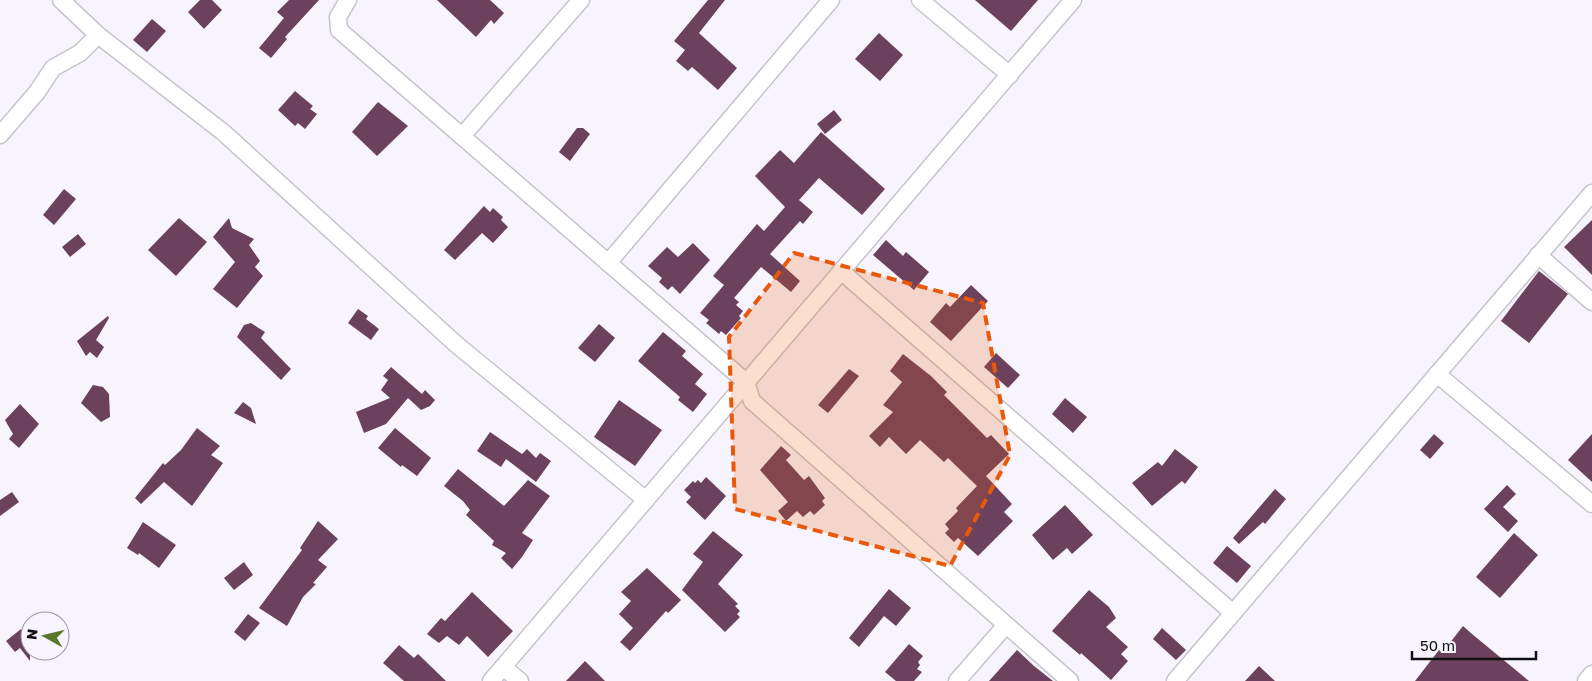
<svg xmlns="http://www.w3.org/2000/svg" width="1592" height="681" viewBox="0 0 1592 681" font-family="'Golos Text',sans-serif">
<rect width="100%" height="100%" fill="#f7f4fd"/>
<g fill="#6c415e">
<path d="M 200,0 L 212,0 L 222,10 L 204,29 L 188,12 Z"/>
<path d="M 289,0 L 319,0 L 285,37 L 287,39 L 271,58 L 259,48 L 284,18 L 277,12 Z"/>
<path d="M 437,0 L 490,0 L 504,13 L 494,24 L 491,20 L 476,37 Z"/>
<path d="M 708,0 L 725,0 L 699,33 L 737,68 L 718,90 L 692,67 L 688,71 L 676,61 L 685,50 L 674,41 Z"/>
<path d="M 975,0 L 1038,0 L 1011,31 Z"/>
<path d="M 152,19 L 166,31 L 147,52 L 133,40 Z"/>
<path d="M 879,33 L 903,55 L 880,81 L 855,59 Z"/>
<path d="M 295,91 L 313,106 L 310,109 L 317,114 L 305,129 L 298,123 L 295,126 L 278,110 Z"/>
<path d="M 378,102 L 408,126 L 377,156 L 352,132 Z"/>
<path d="M 834,110 L 842,120 L 825,134 L 817,124 Z"/>
<path d="M 577,128 L 583,128 L 590,134 L 570,161 L 559,152 Z"/>
<path d="M 821,132 L 885,189 L 862,215 L 819,178 L 799,200 L 813,212 L 803,224 L 800,221 L 770,254 L 800,281 L 791,292 L 761,267 L 734,298 L 739,302 L 736,305 L 743,311 L 739,316 L 741,318 L 726,335 L 721,331 L 719,334 L 706,323 L 709,320 L 700,313 L 724,285 L 713,276 L 757,224 L 764,231 L 785,207 L 755,176 L 780,150 L 794,163 Z"/>
<path d="M 64,189 L 76,199 L 54,225 L 43,215 Z"/>
<path d="M 484,206 L 490,212 L 493,208 L 503,217 L 501,220 L 508,227 L 493,243 L 482,233 L 455,260 L 444,250 Z"/>
<path d="M 179,218 L 207,242 L 176,276 L 148,250 Z"/>
<path d="M 229,218 L 232,228 L 254,239 L 249,245 L 260,261 L 255,267 L 263,276 L 237,308 L 213,289 L 235,262 L 213,237 Z"/>
<path d="M 1592,220 L 1592,275 L 1564,247 Z"/>
<path d="M 78,234 L 86,244 L 70,257 L 62,247 Z"/>
<path d="M 886,240 L 903,256 L 906,252 L 929,272 L 914,290 L 873,255 Z"/>
<path d="M 693,243 L 710,260 L 680,294 L 672,286 L 668,290 L 659,282 L 662,278 L 648,266 L 667,247 L 678,257 Z"/>
<path d="M 1539,271 L 1568,294 L 1529,343 L 1501,321 Z"/>
<path d="M 971,285 L 988,301 L 951,341 L 930,322 L 946,303 L 950,307 Z"/>
<path d="M 358,309 L 368,316 L 366,319 L 379,329 L 371,340 L 348,323 Z"/>
<path d="M 108,316 L 109,318 L 96,340 L 104,347 L 97,358 L 90,352 L 86,356 L 77,341 Z"/>
<path d="M 251,323 L 265,332 L 261,338 L 291,369 L 281,380 L 237,337 L 244,325 Z"/>
<path d="M 599,324 L 615,338 L 595,362 L 578,348 Z"/>
<path d="M 663,332 L 686,351 L 682,356 L 703,374 L 695,384 L 707,394 L 693,412 L 678,400 L 680,397 L 638,361 Z"/>
<path d="M 996,353 L 1020,375 L 1008,388 L 984,367 Z"/>
<path d="M 903,354 L 931,376 L 947,392 L 944,395 L 987,438 L 991,435 L 1009,454 L 986,476 L 1012,504 L 1004,512 L 1013,521 L 978,556 L 958,538 L 954,542 L 945,533 L 949,529 L 945,524 L 958,511 L 956,508 L 977,486 L 948,458 L 944,462 L 920,440 L 906,454 L 889,437 L 880,447 L 869,436 L 893,412 L 883,405 L 902,382 L 890,371 Z"/>
<path d="M 391,367 L 422,394 L 425,390 L 435,400 L 430,406 L 421,410 L 408,398 L 386,424 L 364,433 L 356,412 L 390,398 L 381,390 L 388,380 L 383,376 Z"/>
<path d="M 849,369 L 859,376 L 828,413 L 818,405 Z"/>
<path d="M 93,385 L 103,387 L 109,394 L 110,417 L 101,422 L 81,403 Z"/>
<path d="M 1065,398 L 1087,417 L 1073,433 L 1052,414 Z"/>
<path d="M 619,400 L 662,430 L 635,466 L 594,437 Z"/>
<path d="M 243,402 L 251,408 L 256,424 L 234,413 Z"/>
<path d="M 20,404 L 39,424 L 19,448 L 9,439 L 13,434 L 5,420 Z"/>
<path d="M 197,428 L 220,446 L 211,455 L 223,463 L 192,506 L 164,482 L 141,504 L 135,498 L 163,463 L 165,465 L 181,450 Z"/>
<path d="M 395,428 L 431,458 L 417,476 L 402,465 L 401,467 L 378,448 Z"/>
<path d="M 490,432 L 522,454 L 527,449 L 536,458 L 540,453 L 551,461 L 536,482 L 506,459 L 501,467 L 477,451 Z"/>
<path d="M 1434,434 L 1444,443 L 1430,459 L 1420,450 Z"/>
<path d="M 1592,434 L 1592,482 L 1568,460 Z"/>
<path d="M 781,446 L 791,455 L 786,460 L 804,480 L 809,476 L 825,498 L 822,501 L 825,505 L 814,515 L 810,511 L 803,517 L 797,511 L 786,521 L 778,511 L 788,502 L 760,470 Z"/>
<path d="M 1175,449 L 1198,467 L 1185,484 L 1182,481 L 1152,506 L 1132,483 L 1158,462 L 1162,466 Z"/>
<path d="M 458,469 L 504,506 L 528,480 L 550,496 L 522,533 L 533,540 L 522,557 L 512,569 L 501,558 L 506,553 L 492,545 L 494,541 L 466,515 L 470,510 L 463,501 L 444,486 Z"/>
<path d="M 706,477 L 726,496 L 705,520 L 686,502 L 691,497 L 684,490 L 693,481 L 695,483 L 698,480 L 701,483 Z"/>
<path d="M 1507,485 L 1516,494 L 1503,507 L 1518,521 L 1508,532 L 1484,509 Z"/>
<path d="M 1275,489 L 1286,499 L 1265,524 L 1263,522 L 1239,544 L 1233,538 Z"/>
<path d="M 12,492 L 19,502 L 0,516 L 0,500 Z"/>
<path d="M 1065,505 L 1093,535 L 1072,554 L 1067,548 L 1053,560 L 1032,535 Z"/>
<path d="M 318,521 L 338,539 L 318,560 L 327,567 L 313,583 L 316,584 L 303,597 L 287,626 L 259,608 L 302,550 L 300,548 Z"/>
<path d="M 143,522 L 176,545 L 159,568 L 139,553 L 138,555 L 127,548 Z"/>
<path d="M 713,531 L 743,555 L 718,584 L 738,604 L 735,606 L 740,611 L 737,614 L 740,617 L 725,632 L 682,590 L 703,562 L 693,554 Z"/>
<path d="M 1514,533 L 1538,555 L 1500,598 L 1476,577 Z"/>
<path d="M 1227,546 L 1251,566 L 1237,583 L 1213,563 Z"/>
<path d="M 244,562 L 253,575 L 234,590 L 224,578 Z"/>
<path d="M 647,568 L 681,600 L 668,613 L 666,611 L 630,651 L 620,642 L 633,628 L 619,614 L 631,601 L 621,592 Z"/>
<path d="M 889,589 L 911,608 L 896,626 L 884,616 L 859,647 L 849,638 Z"/>
<path d="M 1089,590 L 1109,607 L 1116,618 L 1106,627 L 1128,647 L 1121,654 L 1128,661 L 1111,680 L 1081,653 L 1080,655 L 1052,631 Z"/>
<path d="M 472,592 L 513,631 L 488,657 L 467,636 L 459,645 L 447,636 L 439,643 L 427,634 L 441,618 L 445,621 Z"/>
<path d="M 248,614 L 260,623 L 245,641 L 234,632 Z"/>
<path d="M 1463,626 L 1472,634 L 1529,681 L 1415,681 L 1439,650 L 1442,653 Z"/>
<path d="M 1162,628 L 1186,650 L 1176,660 L 1153,639 Z"/>
<path d="M 21,629 L 30,640 L 30,661 L 20,648 L 15,652 L 6,641 Z"/>
<path d="M 909,644 L 923,656 L 918,662 L 920,665 L 917,669 L 922,672 L 914,681 L 896,681 L 885,672 Z"/>
<path d="M 399,645 L 414,658 L 418,654 L 446,681 L 404,681 L 383,663 Z"/>
<path d="M 1017,650 L 1034,666 L 1053,681 L 989,681 Z"/>
<path d="M 585,661 L 605,681 L 566,681 Z"/>
<path d="M 1259,666 L 1275,681 L 1245,681 Z"/>
</g>
<g fill="none" stroke-linecap="round" stroke-linejoin="round">
<defs>
<g id="minor">
<path d="M 61,0 L 98,35 L 224,133 L 457,345 L 646,500"/>
<path d="M 348,0 L 338,17 L 339,30 L 746,382 L 752,401 L 1070,681"/>
<path d="M 920,0 L 1010,75"/>
<path d="M 0,135 L 37,92 L 53,68 L 80,53 L 98,35"/>
<path d="M 462,136 L 581,0"/>
<path d="M 1538,255 L 1592,302"/>
<path d="M 608,263 L 831,0"/>
<path d="M 841,271 L 1233,613"/>
<path d="M 1437,374 L 1592,504"/>
<path d="M 503,667 L 520,681"/>
<path d="M 491,681 L 1073,0"/>
<path d="M 957,681 L 1006,625"/>
<path d="M 1175,681 L 1592,193"/>
<path d="M 1586,681 L 1592,674"/>
</g>
</defs>
<use href="#minor" stroke="#c6c4cc" stroke-width="19"/>
<use href="#minor" stroke="#fff" stroke-width="16"/>
</g>
<path fill="#e8590c" fill-opacity="0.2" stroke="#e8590c" stroke-width="4" stroke-dasharray="10 6" stroke-linejoin="round" d="M 794,253 L 983,303 L 1010,455 L 950,566 L 735,509 L 729,337 Z"/>
<g transform="translate(45 636) rotate(278)"><circle r="24" fill="#f7f4fd" stroke="#9b999f"/>
<path d="M0-4L9 19L0 12L-9 19Z" fill="#5c772b"/>
<text y="-8" font-size="14" font-weight="bold" text-anchor="middle" fill="#101012">N</text>
</g>
<path d="M1412 651v8h124v-8" fill="none" stroke="#101012" stroke-width="2.5"/>
<text x="1420" y="651" font-size="15" fill="#101012" stroke="#f7f4fd" stroke-width="4" paint-order="stroke">50 m</text>
</svg>
